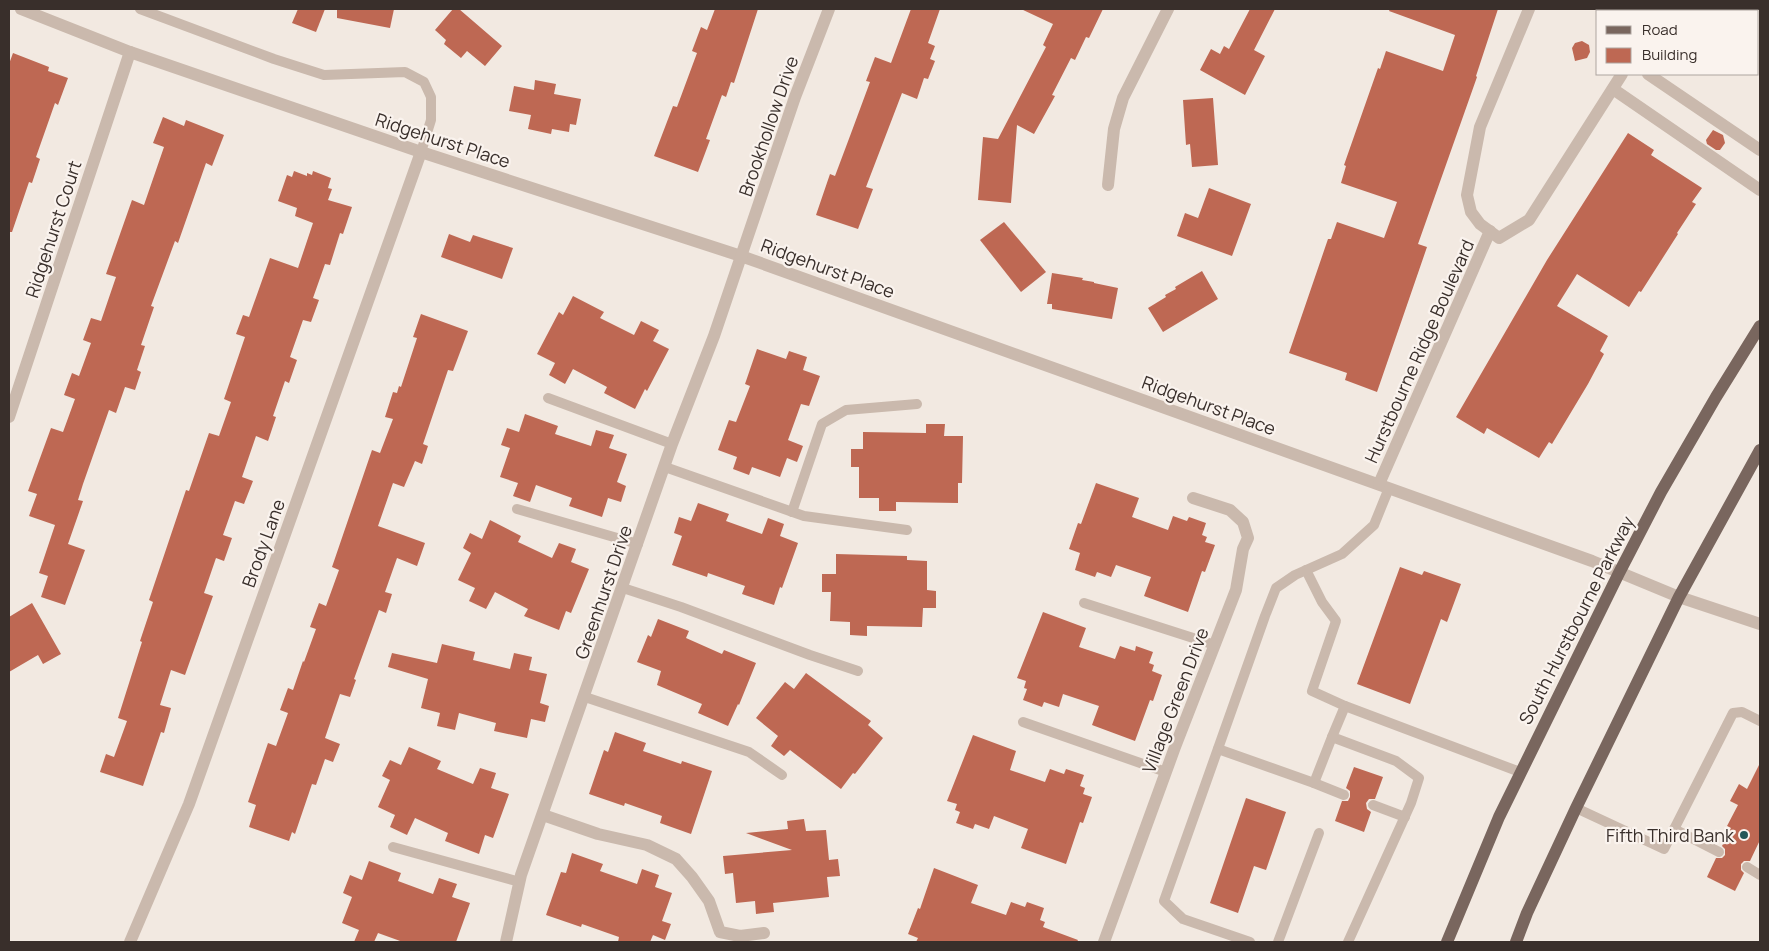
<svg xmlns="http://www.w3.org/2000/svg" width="1769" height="951" viewBox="0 0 1769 951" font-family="Manrope,sans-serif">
<rect width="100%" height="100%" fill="#f2e9e1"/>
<g fill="#be6853">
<path d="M 298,9 L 325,9 L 316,32 L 292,23 Z"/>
<path d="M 337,9 L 394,9 L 390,28 L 337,18 Z"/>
<path d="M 453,9 L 459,9 L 502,46 L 485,66 L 467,51 L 461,58 L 444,44 L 446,40 L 435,30 Z"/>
<path d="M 715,9 L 758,9 L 734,83 L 731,82 L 726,97 L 722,95 L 706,139 L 710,140 L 698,172 L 654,156 L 673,106 L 677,107 L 697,53 L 692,51 L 701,27 L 707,30 Z"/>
<path d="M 911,9 L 940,9 L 928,43 L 935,46 L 930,59 L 935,61 L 928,79 L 924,78 L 917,99 L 902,93 L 866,187 L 873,189 L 858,229 L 816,215 L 830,174 L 835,176 L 850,136 L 870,82 L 866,81 L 875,57 L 891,63 Z"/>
<path d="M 1021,9 L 1103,9 L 1089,38 L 1086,37 L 1075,60 L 1071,58 L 1052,95 L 1055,96 L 1034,134 L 1017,125 L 1011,203 L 978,200 L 983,137 L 998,139 L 1046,47 L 1043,45 L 1053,24 Z"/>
<path d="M 1250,9 L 1275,9 L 1254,50 L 1265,56 L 1245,95 L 1200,70 L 1211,49 L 1220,54 L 1224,46 L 1229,49 Z"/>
<path d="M 1390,9 L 1498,9 L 1476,76 L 1477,77 L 1418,244 L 1427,247 L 1377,392 L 1345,380 L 1347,373 L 1289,353 L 1328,239 L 1331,239 L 1337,222 L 1384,238 L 1397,202 L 1341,183 L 1346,166 L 1344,165 L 1378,68 L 1380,69 L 1386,51 L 1443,71 L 1455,35 L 1389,11 Z"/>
<path d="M 1582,41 L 1589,45 L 1590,52 L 1587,58 L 1575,61 L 1572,48 L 1575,43 Z"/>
<path d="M 13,53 L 49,67 L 48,71 L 68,78 L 58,105 L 55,103 L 36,157 L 40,159 L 32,183 L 29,182 L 12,232 L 9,232 L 9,64 Z"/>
<path d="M 535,80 L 556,84 L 554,94 L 581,99 L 576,125 L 570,124 L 569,132 L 552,129 L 551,134 L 528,129 L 531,115 L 509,111 L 514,86 L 534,90 Z"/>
<path d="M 1213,98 L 1218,165 L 1192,167 L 1190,144 L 1186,145 L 1183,100 Z"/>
<path d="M 163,117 L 184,126 L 186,120 L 224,135 L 212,166 L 206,163 L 178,243 L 175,241 L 151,306 L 154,307 L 141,345 L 145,346 L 137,370 L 141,372 L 135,390 L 125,387 L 116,413 L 109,410 L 83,484 L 78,500 L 83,501 L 68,544 L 85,550 L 65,605 L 41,597 L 48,576 L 39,573 L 55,525 L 29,516 L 37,494 L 28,491 L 51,428 L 63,432 L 75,399 L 64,395 L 72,373 L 79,376 L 91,343 L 83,340 L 91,318 L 101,321 L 116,277 L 106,274 L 132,200 L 144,205 L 164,147 L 153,143 Z"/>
<path d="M 1713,130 L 1723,135 L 1725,143 L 1720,150 L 1716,150 L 1707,144 L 1706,140 Z"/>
<path d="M 1628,133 L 1654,150 L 1651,155 L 1702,188 L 1692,202 L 1696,204 L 1677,233 L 1678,234 L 1641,292 L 1639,291 L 1629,307 L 1577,274 L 1557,306 L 1608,336 L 1600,351 L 1604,354 L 1588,384 L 1552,444 L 1549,442 L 1539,458 L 1487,428 L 1484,434 L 1456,417 L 1547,260 Z"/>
<path d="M 294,171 L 307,176 L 307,173 L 312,175 L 313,171 L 331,178 L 328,188 L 332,189 L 328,200 L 352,207 L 343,234 L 340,233 L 330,265 L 325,264 L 313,298 L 319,300 L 311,322 L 303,320 L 290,357 L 297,360 L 289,383 L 285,381 L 273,416 L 276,417 L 268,441 L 256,436 L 242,477 L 253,481 L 244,504 L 235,501 L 223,535 L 232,538 L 224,561 L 216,558 L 204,593 L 213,596 L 185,675 L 171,670 L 160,705 L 171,708 L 164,733 L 161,732 L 143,786 L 100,772 L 106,754 L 114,757 L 127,721 L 118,718 L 142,642 L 140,641 L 153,602 L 149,600 L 186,490 L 189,491 L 209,433 L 219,436 L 231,402 L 224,399 L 245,337 L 236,334 L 243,315 L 249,317 L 270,258 L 298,268 L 313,223 L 295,216 L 297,208 L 278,201 L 287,175 L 292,177 Z"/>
<path d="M 1209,188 L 1251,204 L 1232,256 L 1177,236 L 1185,213 L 1198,218 Z"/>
<path d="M 1004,222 L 1046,272 L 1021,292 L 980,240 Z"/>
<path d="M 449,234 L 470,242 L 473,235 L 513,248 L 502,279 L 441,257 Z"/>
<path d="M 1202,271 L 1218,299 L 1163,332 L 1148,308 L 1166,297 L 1165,295 L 1176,289 L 1175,287 Z"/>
<path d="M 1052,273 L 1083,278 L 1082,280 L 1094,282 L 1094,283 L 1118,288 L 1112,319 L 1052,309 L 1052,304 L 1047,304 Z"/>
<path d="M 573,296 L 604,312 L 600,318 L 634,335 L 641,321 L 659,330 L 653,341 L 669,349 L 647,391 L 645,389 L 635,409 L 604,393 L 607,387 L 573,369 L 565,384 L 549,375 L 555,363 L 537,354 L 559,312 L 563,315 Z"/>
<path d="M 421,314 L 468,331 L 453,371 L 448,370 L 423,444 L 428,446 L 422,464 L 415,461 L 404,487 L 393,483 L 378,526 L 425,543 L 417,566 L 397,558 L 385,592 L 392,594 L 386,613 L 379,610 L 354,679 L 356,680 L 350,697 L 340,694 L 325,738 L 340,744 L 333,762 L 325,759 L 316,785 L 312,784 L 295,834 L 292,832 L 289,841 L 249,827 L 256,805 L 248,802 L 268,743 L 276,746 L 288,713 L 280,710 L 288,688 L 293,690 L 303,661 L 304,662 L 316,629 L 310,627 L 319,603 L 326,606 L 339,570 L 332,567 L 372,450 L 380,453 L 393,419 L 385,417 L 393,392 L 397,393 L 399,386 L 401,387 L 417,338 L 413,337 Z"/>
<path d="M 757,349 L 786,359 L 789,351 L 807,357 L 803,370 L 820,376 L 809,406 L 801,404 L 788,440 L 803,446 L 797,462 L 787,458 L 780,477 L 752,467 L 749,475 L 733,469 L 737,457 L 718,450 L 729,420 L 736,422 L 750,386 L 745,384 Z"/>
<path d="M 525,414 L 558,426 L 555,434 L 591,446 L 596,430 L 614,435 L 609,448 L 627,454 L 617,482 L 626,486 L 621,502 L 608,498 L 602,517 L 569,506 L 572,498 L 536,485 L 530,502 L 513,496 L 518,483 L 500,477 L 510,448 L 501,445 L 507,428 L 519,432 Z"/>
<path d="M 926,424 L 945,424 L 944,436 L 963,436 L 962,483 L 958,483 L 958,503 L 896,502 L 896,511 L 879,511 L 879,498 L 859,498 L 859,467 L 851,467 L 851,449 L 863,449 L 863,432 L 926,433 Z"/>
<path d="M 1096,483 L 1139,498 L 1132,517 L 1168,530 L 1173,516 L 1187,521 L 1189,517 L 1206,523 L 1202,535 L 1207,537 L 1205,542 L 1215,545 L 1205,572 L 1202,571 L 1188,612 L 1144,596 L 1151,577 L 1116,565 L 1111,577 L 1097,572 L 1095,577 L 1075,570 L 1080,553 L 1069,549 L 1078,523 L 1081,524 Z"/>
<path d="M 698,503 L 729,514 L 726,521 L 762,534 L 768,518 L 784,524 L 780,536 L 798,543 L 782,588 L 780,587 L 774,605 L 742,594 L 745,586 L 708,573 L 707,577 L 672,565 L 682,536 L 674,533 L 679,517 L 691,521 Z"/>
<path d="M 490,520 L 521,536 L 518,542 L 552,558 L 559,543 L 576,549 L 571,562 L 589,569 L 571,613 L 566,611 L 559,630 L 524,616 L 528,609 L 495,592 L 486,609 L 469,601 L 475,588 L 458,580 L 471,553 L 463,548 L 470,533 L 482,539 Z"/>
<path d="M 836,554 L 907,556 L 907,560 L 927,561 L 927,590 L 936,591 L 936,608 L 923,608 L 922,627 L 867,626 L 867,636 L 850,635 L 850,622 L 830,621 L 831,592 L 822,592 L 822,574 L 836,574 Z"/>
<path d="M 1400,567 L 1422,575 L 1424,571 L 1461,584 L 1447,622 L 1441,619 L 1410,704 L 1357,684 Z"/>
<path d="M 32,603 L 61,654 L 43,664 L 38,655 L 9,672 L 9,617 Z"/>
<path d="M 1043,612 L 1086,628 L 1079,647 L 1115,659 L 1120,646 L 1135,651 L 1136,646 L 1153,652 L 1149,663 L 1154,665 L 1152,671 L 1162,675 L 1153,701 L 1150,700 L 1135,741 L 1092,725 L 1099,706 L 1063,694 L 1059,707 L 1044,702 L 1042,707 L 1023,700 L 1027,689 L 1024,688 L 1026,681 L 1017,678 Z"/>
<path d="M 658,619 L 689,631 L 686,638 L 722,654 L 724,650 L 756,663 L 739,705 L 738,704 L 728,726 L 698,713 L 702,704 L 657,685 L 661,671 L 637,662 L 648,635 L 651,637 Z"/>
<path d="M 442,644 L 475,652 L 473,660 L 510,669 L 514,653 L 532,657 L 529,670 L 547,674 L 540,703 L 549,706 L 545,722 L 531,719 L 527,738 L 494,731 L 496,723 L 459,713 L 455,730 L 437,726 L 440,713 L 421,708 L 428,679 L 388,667 L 392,653 L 437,663 Z"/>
<path d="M 806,673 L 871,721 L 868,725 L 883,738 L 855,774 L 853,773 L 841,789 L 790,750 L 784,756 L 771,746 L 778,736 L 756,718 L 785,682 L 794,689 Z"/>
<path d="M 615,732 L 646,743 L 643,751 L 681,764 L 682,761 L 712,771 L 691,834 L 660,823 L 662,816 L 625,803 L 624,806 L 589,794 L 604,750 L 608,752 Z"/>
<path d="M 973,735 L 1016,751 L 1010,770 L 1045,782 L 1050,769 L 1064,774 L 1066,769 L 1084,775 L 1080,786 L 1085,788 L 1083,794 L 1092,797 L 1083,823 L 1080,822 L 1066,864 L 1021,848 L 1028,829 L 994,816 L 989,829 L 975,824 L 973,829 L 956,823 L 960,812 L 955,810 L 957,804 L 947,801 Z"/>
<path d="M 409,747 L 441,761 L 437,769 L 473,784 L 480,768 L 496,773 L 491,788 L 509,794 L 493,838 L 485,835 L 479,854 L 445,841 L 448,833 L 415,818 L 407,835 L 390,827 L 395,815 L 378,807 L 390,780 L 382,776 L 390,760 L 401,765 Z"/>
<path d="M 1760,763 L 1760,840 L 1750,861 L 1744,861 L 1741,864 L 1741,870 L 1744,873 L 1735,891 L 1707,877 L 1716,858 L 1722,858 L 1725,855 L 1725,849 L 1722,846 L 1731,828 L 1727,826 L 1738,805 L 1730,801 L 1739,784 L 1747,789 Z"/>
<path d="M 1354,767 L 1383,777 L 1375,799 L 1369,799 L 1366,803 L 1367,809 L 1371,812 L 1364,832 L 1335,821 L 1342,801 L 1348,801 L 1350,797 L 1350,791 L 1346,788 Z"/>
<path d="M 1246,798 L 1286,812 L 1266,870 L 1254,866 L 1238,913 L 1210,903 Z"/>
<path d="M 804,819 L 806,831 L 826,830 L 829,860 L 838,859 L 840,876 L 827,877 L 829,897 L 773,903 L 774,912 L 756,914 L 755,901 L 736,903 L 733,873 L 725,874 L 723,856 L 792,850 L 746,833 L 788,829 L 787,821 Z"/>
<path d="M 572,853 L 603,864 L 600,871 L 637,884 L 642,869 L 659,875 L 655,887 L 672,893 L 662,921 L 671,924 L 665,940 L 653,935 L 650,942 L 618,942 L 619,937 L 582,924 L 581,927 L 546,915 L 561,872 L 566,873 Z"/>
<path d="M 369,861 L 401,873 L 398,881 L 433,894 L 439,878 L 457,884 L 452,897 L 470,903 L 456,942 L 403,942 L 378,933 L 374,942 L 354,942 L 359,930 L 342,923 L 352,897 L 343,893 L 350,875 L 362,880 Z"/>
<path d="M 934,868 L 978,885 L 971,903 L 1006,915 L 1011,902 L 1025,907 L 1027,902 L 1044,908 L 1040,920 L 1045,922 L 1043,927 L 1078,940 L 1077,942 L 916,942 L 918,938 L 908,934 L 918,908 L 920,909 Z"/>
</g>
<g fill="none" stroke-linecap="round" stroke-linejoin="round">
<g stroke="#cab9ad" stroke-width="10">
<path d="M 140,9 L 274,59 L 324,75 L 405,72 L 424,82 L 431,97 L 431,120 L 421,152"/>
<path d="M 548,398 L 672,444"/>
<path d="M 665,467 L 804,516 L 907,530"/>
<path d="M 517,509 L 638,544"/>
<path d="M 792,512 L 822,424 L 846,410 L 917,404"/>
<path d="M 1306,570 L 1322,602 L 1336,621 L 1312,691 L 1345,706"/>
<path d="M 623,588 L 681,607 L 810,655 L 858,671"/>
<path d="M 1084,603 L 1215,645"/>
<path d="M 585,697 L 749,752 L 782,775"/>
<path d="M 1023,722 L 1166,772"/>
<path d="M 1218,749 L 1314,783 L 1332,737"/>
<path d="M 1314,783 L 1344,795"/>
<path d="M 1373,805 L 1405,817"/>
<path d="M 1576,808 L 1664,849 L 1733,713 L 1742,712 L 1760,721"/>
<path d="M 1674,829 L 1719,852"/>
<path d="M 393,847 L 520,882"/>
<path d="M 1747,867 L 1760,875"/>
<path d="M 1250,942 L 1183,919 L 1164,901 L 1265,616 L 1276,588 L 1295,575 L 1342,554 L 1374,525 L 1389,488"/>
<path d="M 1278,942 L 1319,833"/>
<path d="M 1348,942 L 1411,803 L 1419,778 L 1396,761 L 1332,737 L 1345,706 L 1520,772"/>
</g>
<g stroke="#cab9ad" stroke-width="12">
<path d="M 21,9 L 130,52 L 421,152 L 741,256 L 1592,561 L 1679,597 L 1760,624"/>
<path d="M 1529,9 L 1480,127 L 1467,195 L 1471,212 L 1480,224 L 1499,238 L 1529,220 L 1622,74"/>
<path d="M 1631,11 L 1631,9"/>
<path d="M 1648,74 L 1760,150"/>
<path d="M 1613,89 L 1760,190"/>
<path d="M 1108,185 L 1114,129 L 1123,98 L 1168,9"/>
<path d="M 9,417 L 130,52"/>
<path d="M 1379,484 L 1490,231"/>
<path d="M 543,815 L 598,834 L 647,845 L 676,859 L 692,877 L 709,901 L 720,932 L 740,936 L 764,933"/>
<path d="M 130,942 L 189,804 L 421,152"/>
<path d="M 506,942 L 521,875 L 672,444 L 714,336 L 795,97 L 829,9"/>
<path d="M 1104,942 L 1175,747 L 1236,590 L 1243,549 L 1248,538 L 1243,522 L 1230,510 L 1193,498"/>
</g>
<g stroke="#79665e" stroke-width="12">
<path d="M 1447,942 L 1499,817 L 1619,573 L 1661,492 L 1716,397 L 1760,326"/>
<path d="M 1516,942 L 1527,913 L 1576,808 L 1679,597 L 1760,450"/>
</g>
</g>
<circle fill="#235758" stroke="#faf3ee" stroke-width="2" cx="1744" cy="835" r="5"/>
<g text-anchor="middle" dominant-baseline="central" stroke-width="4.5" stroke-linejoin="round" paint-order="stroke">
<g font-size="18" fill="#392f2b" stroke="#faf3ee">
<text transform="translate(768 126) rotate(-71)">Brookhollow Drive</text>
<text transform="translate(443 140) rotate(18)">Ridgehurst Place</text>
<text transform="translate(53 229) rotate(-72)">Ridgehurst Court</text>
<text transform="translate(828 268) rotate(20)">Ridgehurst Place</text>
<text transform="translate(1419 351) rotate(-66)">Hurstbourne Ridge Boulevard</text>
<text transform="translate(1209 405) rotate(20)">Ridgehurst Place</text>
<text transform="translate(263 543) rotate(-70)">Brody Lane</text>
<text transform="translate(603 592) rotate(-71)">Greenhurst Drive</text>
<text transform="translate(1576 620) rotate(-63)">South Hurstbourne Parkway</text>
<text transform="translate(1175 700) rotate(-69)">Village Green Drive</text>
</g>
<g font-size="18" fill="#392f2b" stroke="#faf3ee" text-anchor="end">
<text x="1734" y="835">Fifth Third Bank</text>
</g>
</g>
<rect width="1769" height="951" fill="none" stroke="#392f2b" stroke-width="20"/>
<rect x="1596" y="10" width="162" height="65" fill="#faf3ee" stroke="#ada5a0"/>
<rect x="1606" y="26" width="25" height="8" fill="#79665e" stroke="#ada5a0"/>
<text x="1642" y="35" font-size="15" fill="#392f2b">Road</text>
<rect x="1606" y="48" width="25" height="15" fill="#be6853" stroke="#ada5a0"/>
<text x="1642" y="60" font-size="15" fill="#392f2b">Building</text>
</svg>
